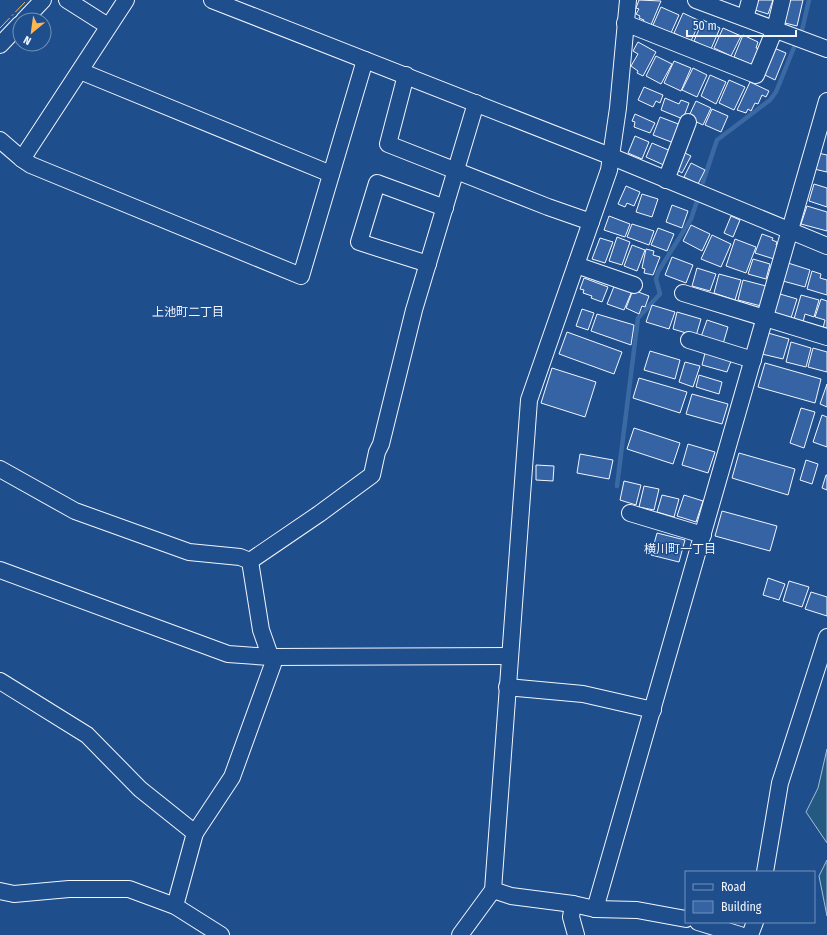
<svg xmlns="http://www.w3.org/2000/svg" width="827" height="935" viewBox="0 0 827 935" font-family="'Fira Sans Condensed','Noto Sans JP',sans-serif">
<rect width="100%" height="100%" fill="#1f4e8c"/>
<g fill="#245a82" stroke="#a8bbd7">
<path d="M 827,749 L 827,843 L 806,812 L 818,788 Z"/>
<path d="M 827,860 L 827,916 L 819,876 Z"/>
</g>
<g fill="none" stroke-linecap="round" stroke-linejoin="round">
<g stroke="#3b69a3" stroke-width="4.5">
<path d="M 802,30 L 809,0"/>
<path d="M 703,182 L 717,140 L 770,100 L 776,92 L 795,45"/>
<path d="M 617,486 L 638,318 L 660,294 L 656,279 L 658,272 L 691,219 L 697,201"/>
</g>
</g>
<g fill="#3563a3" stroke="#f2f6ff">
<path d="M 639,0 L 661,1 L 651,25 L 643,22 L 644,20 L 639,18 L 640,16 L 636,14 L 639,9 L 636,8 Z"/>
<path d="M 755,0 L 773,0 L 768,14 L 752,9 Z"/>
<path d="M 786,0 L 803,0 L 797,26 L 781,22 Z"/>
<path d="M 661,7 L 679,15 L 671,33 L 653,25 Z"/>
<path d="M 683,13 L 700,21 L 691,41 L 674,33 Z"/>
<path d="M 703,20 L 720,28 L 711,49 L 694,41 Z"/>
<path d="M 723,28 L 741,36 L 731,56 L 714,48 Z"/>
<path d="M 743,35 L 758,42 L 756,48 L 760,49 L 753,65 L 734,57 Z"/>
<path d="M 638,42 L 656,52 L 643,76 L 637,73 L 638,71 L 631,66 L 638,54 L 633,51 Z"/>
<path d="M 774,48 L 786,53 L 775,80 L 763,74 Z"/>
<path d="M 656,56 L 672,64 L 661,84 L 646,76 Z"/>
<path d="M 674,61 L 691,68 L 681,91 L 664,83 Z"/>
<path d="M 693,68 L 707,75 L 697,97 L 682,90 Z"/>
<path d="M 710,75 L 726,82 L 716,104 L 701,96 Z"/>
<path d="M 729,80 L 745,87 L 734,110 L 719,103 Z"/>
<path d="M 750,82 L 769,91 L 766,97 L 762,95 L 758,104 L 755,103 L 751,111 L 748,109 L 746,113 L 737,110 Z"/>
<path d="M 644,87 L 663,95 L 660,103 L 656,101 L 653,107 L 638,100 Z"/>
<path d="M 665,98 L 679,104 L 681,100 L 689,103 L 683,119 L 661,110 Z"/>
<path d="M 696,101 L 711,108 L 703,125 L 688,118 Z"/>
<path d="M 712,109 L 728,116 L 721,132 L 705,125 Z"/>
<path d="M 635,114 L 655,123 L 650,133 L 634,127 L 635,122 L 632,121 Z"/>
<path d="M 660,117 L 681,125 L 674,143 L 653,135 Z"/>
<path d="M 635,136 L 649,142 L 642,159 L 628,153 Z"/>
<path d="M 652,143 L 673,152 L 666,166 L 646,157 Z"/>
<path d="M 683,152 L 691,156 L 682,173 L 675,169 Z"/>
<path d="M 818,153 L 827,155 L 827,172 L 814,169 Z"/>
<path d="M 691,163 L 705,170 L 698,184 L 684,177 Z"/>
<path d="M 814,184 L 827,188 L 827,207 L 809,201 Z"/>
<path d="M 626,186 L 640,192 L 634,206 L 627,203 L 625,207 L 618,204 Z"/>
<path d="M 642,194 L 658,199 L 652,217 L 636,212 Z"/>
<path d="M 672,205 L 688,211 L 682,228 L 666,222 Z"/>
<path d="M 807,206 L 827,212 L 827,231 L 801,224 Z"/>
<path d="M 609,216 L 630,224 L 625,237 L 604,230 Z"/>
<path d="M 731,216 L 740,220 L 733,237 L 724,233 Z"/>
<path d="M 632,224 L 654,231 L 649,245 L 627,237 Z"/>
<path d="M 691,225 L 710,234 L 702,251 L 683,241 Z"/>
<path d="M 658,228 L 674,234 L 667,251 L 651,245 Z"/>
<path d="M 762,234 L 773,238 L 772,240 L 777,242 L 776,245 L 778,246 L 774,259 L 755,253 Z"/>
<path d="M 712,235 L 731,244 L 721,267 L 701,259 Z"/>
<path d="M 617,237 L 630,242 L 622,265 L 609,261 Z"/>
<path d="M 600,238 L 613,242 L 605,263 L 592,259 Z"/>
<path d="M 735,239 L 756,247 L 746,273 L 726,266 Z"/>
<path d="M 632,245 L 645,250 L 637,271 L 624,266 Z"/>
<path d="M 646,249 L 654,251 L 653,255 L 660,257 L 653,275 L 644,273 L 645,269 L 642,268 Z"/>
<path d="M 672,257 L 693,265 L 686,283 L 665,275 Z"/>
<path d="M 753,259 L 770,264 L 766,279 L 748,274 Z"/>
<path d="M 788,263 L 810,270 L 805,287 L 783,281 Z"/>
<path d="M 697,268 L 716,274 L 710,291 L 692,286 Z"/>
<path d="M 812,271 L 821,274 L 820,278 L 827,280 L 827,295 L 807,289 Z"/>
<path d="M 719,274 L 741,280 L 735,300 L 714,293 Z"/>
<path d="M 584,278 L 608,287 L 602,302 L 591,298 L 592,296 L 583,293 L 584,290 L 580,289 Z"/>
<path d="M 743,280 L 766,286 L 761,306 L 738,300 Z"/>
<path d="M 615,284 L 632,291 L 624,310 L 607,304 Z"/>
<path d="M 633,290 L 649,296 L 645,307 L 642,306 L 639,314 L 626,308 Z"/>
<path d="M 780,294 L 797,299 L 791,318 L 774,313 Z"/>
<path d="M 801,295 L 819,300 L 814,317 L 805,314 L 803,322 L 794,319 Z"/>
<path d="M 821,299 L 827,301 L 827,330 L 823,328 L 825,320 L 815,317 Z"/>
<path d="M 652,305 L 675,312 L 669,329 L 646,322 Z"/>
<path d="M 582,309 L 594,313 L 588,330 L 576,326 Z"/>
<path d="M 677,312 L 701,319 L 696,336 L 673,329 Z"/>
<path d="M 597,314 L 634,325 L 631,345 L 591,331 Z"/>
<path d="M 707,320 L 728,327 L 723,344 L 701,337 Z"/>
<path d="M 567,332 L 622,352 L 614,374 L 559,354 Z"/>
<path d="M 768,333 L 789,339 L 783,359 L 762,354 Z"/>
<path d="M 791,342 L 811,348 L 806,367 L 786,362 Z"/>
<path d="M 813,348 L 827,352 L 827,372 L 808,367 Z"/>
<path d="M 650,351 L 680,360 L 675,379 L 644,370 Z"/>
<path d="M 705,353 L 731,361 L 727,372 L 702,365 Z"/>
<path d="M 685,362 L 700,366 L 693,387 L 679,382 Z"/>
<path d="M 765,363 L 821,379 L 815,403 L 758,387 Z"/>
<path d="M 552,368 L 596,382 L 585,417 L 541,403 Z"/>
<path d="M 699,375 L 722,382 L 719,394 L 696,387 Z"/>
<path d="M 639,378 L 687,392 L 680,413 L 633,398 Z"/>
<path d="M 827,384 L 827,407 L 820,404 Z"/>
<path d="M 692,394 L 728,404 L 722,424 L 686,414 Z"/>
<path d="M 801,408 L 815,412 L 804,448 L 790,443 Z"/>
<path d="M 822,415 L 827,417 L 827,447 L 813,442 Z"/>
<path d="M 634,428 L 680,443 L 673,464 L 627,449 Z"/>
<path d="M 688,444 L 715,452 L 708,473 L 682,465 Z"/>
<path d="M 739,453 L 795,469 L 788,495 L 732,478 Z"/>
<path d="M 580,454 L 613,460 L 609,479 L 577,473 Z"/>
<path d="M 806,460 L 818,464 L 812,484 L 800,480 Z"/>
<path d="M 536,465 L 554,466 L 553,481 L 536,480 Z"/>
<path d="M 826,475 L 827,475 L 827,490 L 822,488 Z"/>
<path d="M 624,481 L 641,485 L 636,505 L 620,500 Z"/>
<path d="M 644,486 L 659,489 L 654,510 L 639,507 Z"/>
<path d="M 662,495 L 679,499 L 674,517 L 657,512 Z"/>
<path d="M 684,495 L 703,501 L 696,522 L 677,516 Z"/>
<path d="M 722,511 L 777,526 L 770,551 L 715,536 Z"/>
<path d="M 657,533 L 685,540 L 679,562 L 651,555 Z"/>
<path d="M 768,578 L 785,584 L 779,600 L 763,595 Z"/>
<path d="M 789,581 L 809,587 L 802,607 L 783,601 Z"/>
<path d="M 811,592 L 827,597 L 827,616 L 805,609 Z"/>
</g>
<g fill="none" stroke-linecap="round" stroke-linejoin="round">
<defs>
<g id="minor">
<path d="M 67,0 L 108,26"/>
<path d="M 212,0 L 610,156 L 827,246"/>
<path d="M 696,0 L 827,49"/>
<path d="M 745,18 L 750,0"/>
<path d="M 24,20 L 43,0"/>
<path d="M 625,23 L 756,75 L 775,29 L 782,0"/>
<path d="M 0,45 L 20,24"/>
<path d="M 80,71 L 331,174"/>
<path d="M 406,75 L 388,144 L 548,207 L 591,222"/>
<path d="M 0,140 L 22,159 L 31,165 L 301,276 L 365,60"/>
<path d="M 22,159 L 126,0"/>
<path d="M 666,180 L 688,122"/>
<path d="M 428,264 L 359,242 L 377,183 L 445,208"/>
<path d="M 576,265 L 634,285"/>
<path d="M 683,293 L 827,337"/>
<path d="M 689,340 L 753,360"/>
<path d="M 0,469 L 75,511 L 189,552 L 240,557 L 250,561 L 261,630 L 273,664 L 232,777 L 195,833 L 175,906"/>
<path d="M 630,513 L 703,535"/>
<path d="M 250,561 L 319,514 L 372,475 L 377,452 L 381,444 L 414,310 L 476,103"/>
<path d="M 0,570 L 228,654 L 270,657 L 510,656"/>
<path d="M 0,681 L 87,735 L 140,789 L 195,833"/>
<path d="M 507,687 L 583,694 L 653,710"/>
<path d="M 765,872 L 780,783 L 827,637"/>
<path d="M 493,890 L 511,896 L 573,904 L 595,909 L 637,910 L 686,919"/>
<path d="M 0,891 L 14,894 L 69,889 L 129,889 L 175,906 L 221,935"/>
<path d="M 573,904 L 571,917 L 576,935"/>
<path d="M 595,909 L 827,101"/>
<path d="M 698,922 L 740,935"/>
<path d="M 460,935 L 493,890 L 529,400 L 609,170 L 618,108 L 628,0"/>
<path d="M 750,935 L 755,922"/>
</g>
</defs>
<use href="#minor" stroke="#f2f6ff" stroke-width="18"/>
<use href="#minor" stroke="#1f4e8c" stroke-width="16"/>
<path stroke="#ffb74d" stroke-width="1" stroke-dasharray="14 3 2 3" stroke-linecap="butt" d="M 0,28 L 27,0"/>
</g>
<g text-anchor="middle" dominant-baseline="central" stroke-width="3" stroke-linejoin="round" paint-order="stroke">
<g font-size="12" fill="#f2f6ff" stroke="#1f4e8c">
<text x="188" y="312">上池町二丁目</text>
<text x="680" y="549">横川町一丁目</text>
</g>
</g>
<rect x="685" y="871" width="130" height="52" fill="#1f4e8c" stroke="#7391ba"/>
<rect x="693" y="884" width="20" height="6" fill="#1f4e8c" stroke="#7391ba"/>
<text x="721" y="891" font-size="12" fill="#f2f6ff">Road</text>
<rect x="693" y="901" width="20" height="12" fill="#3563a3" stroke="#7391ba"/>
<text x="721" y="911" font-size="12" fill="#f2f6ff">Building</text>
<g transform="translate(32 32) rotate(209)"><circle r="19" fill="#1f4e8c" stroke="#7391ba"/>
<path d="M0-3L7 15L0 10L-7 15Z" fill="#ffb74d"/>
<text y="-6" font-size="11" font-weight="bold" text-anchor="middle" fill="#f2f6ff">N</text>
</g>
<path d="M687 30v6h109v-6" fill="none" stroke="#f2f6ff" stroke-width="2"/>
<text x="693" y="30" font-size="12" fill="#f2f6ff" stroke="#1f4e8c" stroke-width="3" paint-order="stroke">50 m</text>
</svg>
